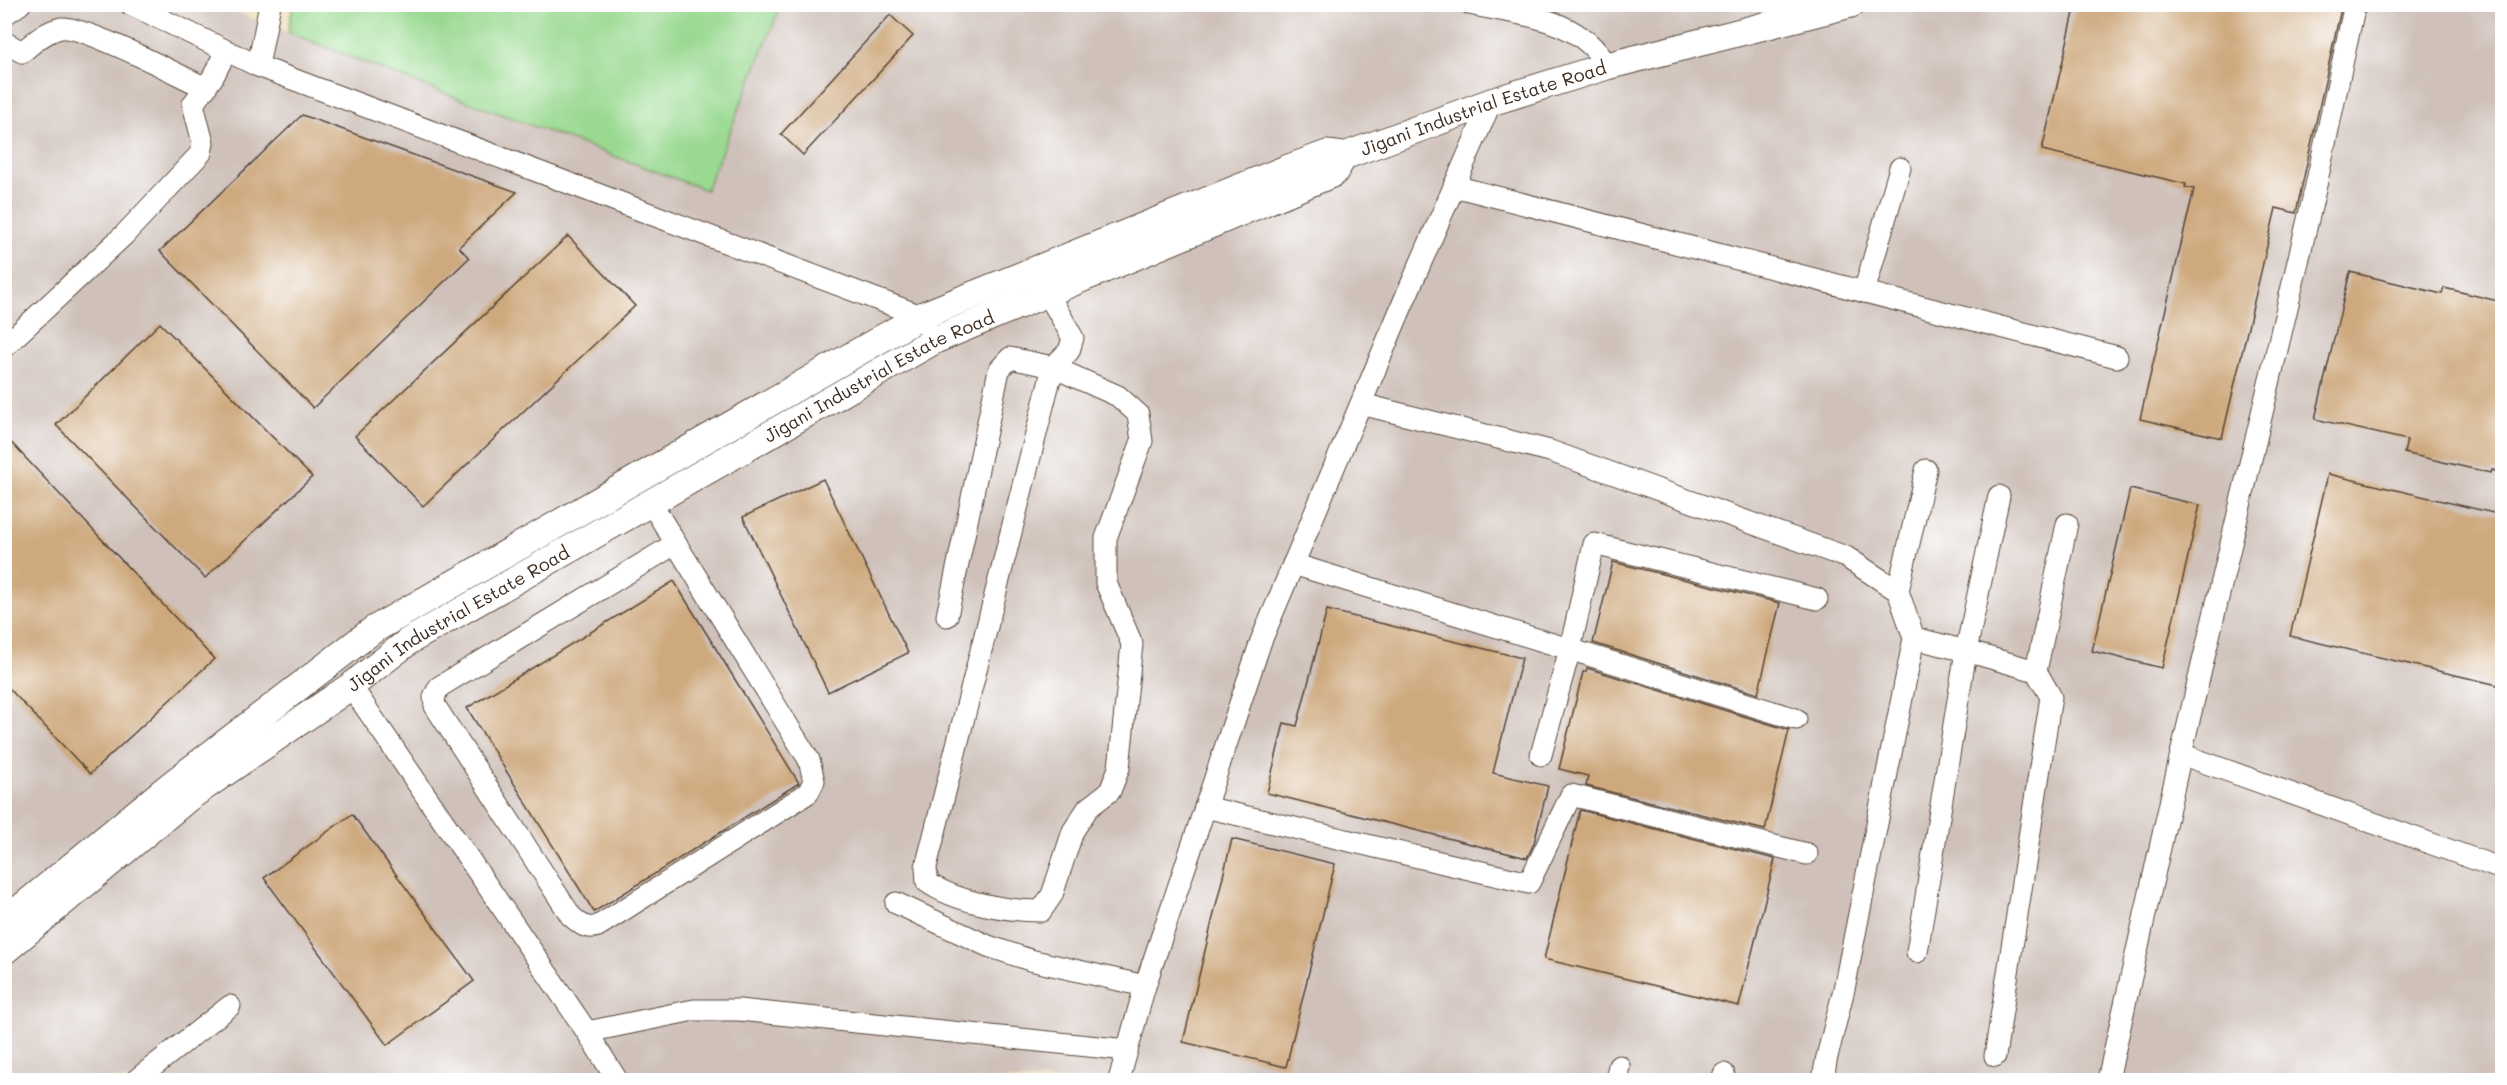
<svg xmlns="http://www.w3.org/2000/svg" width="2507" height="1085" viewBox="0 0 2507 1085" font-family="Mali,sans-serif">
<rect width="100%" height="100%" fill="#fff"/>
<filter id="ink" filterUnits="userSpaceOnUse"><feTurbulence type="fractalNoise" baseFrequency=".0167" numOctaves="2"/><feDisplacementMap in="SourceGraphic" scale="12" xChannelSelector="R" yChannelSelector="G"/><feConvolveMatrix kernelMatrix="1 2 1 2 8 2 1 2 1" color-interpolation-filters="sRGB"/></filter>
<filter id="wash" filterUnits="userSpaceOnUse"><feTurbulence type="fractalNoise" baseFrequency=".008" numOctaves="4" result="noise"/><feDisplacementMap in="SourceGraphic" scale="24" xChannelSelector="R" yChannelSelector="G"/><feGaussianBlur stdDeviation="1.35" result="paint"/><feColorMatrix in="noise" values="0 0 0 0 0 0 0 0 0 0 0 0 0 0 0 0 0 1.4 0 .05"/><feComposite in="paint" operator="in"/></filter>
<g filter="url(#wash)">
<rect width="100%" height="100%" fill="#ecdfbc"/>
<path fill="#cfc1ba" d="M 437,4 L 2502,5 L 2502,1080 L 5,1080 L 5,5 L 218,5 L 414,82 Z"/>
<path fill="#99d990" stroke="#6a8257" stroke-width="1.5" d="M 293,5 L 293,4 L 781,5 L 706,190 L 414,82 L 288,32 Z"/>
<g id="blocks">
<g fill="#cea97e">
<path d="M 2076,4 L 2342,4 L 2296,213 L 2276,208 L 2222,438 L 2140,419 L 2194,189 L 2185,187 L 2186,184 L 2042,150 Z"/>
<path d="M 890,15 L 913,36 L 803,155 L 781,134 Z"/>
<path d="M 302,115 L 517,192 L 459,247 L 469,258 L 313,408 L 160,251 Z"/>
<path d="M 568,236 L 635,306 L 423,506 L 355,436 Z"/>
<path d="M 2350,272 L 2442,294 L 2444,288 L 2502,302 L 2502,473 L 2492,470 L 2491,473 L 2404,453 L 2407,440 L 2315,419 Z"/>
<path d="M 160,323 L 312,477 L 205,578 L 56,425 Z"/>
<path d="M 4,435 L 214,659 L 90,774 L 4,683 Z"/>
<path d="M 2328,474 L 2502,515 L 2502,686 L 2290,636 Z"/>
<path d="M 823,479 L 908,653 L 828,692 L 743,517 Z"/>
<path d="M 2130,489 L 2200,505 L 2162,668 L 2092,651 Z"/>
<path d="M 1613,562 L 1780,603 L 1758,694 L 1593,643 Z"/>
<path d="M 674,581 L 799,783 L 594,912 L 467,708 Z"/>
<path d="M 1327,610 L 1522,658 L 1493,773 L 1548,786 L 1534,843 L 1527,858 L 1267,793 L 1284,723 L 1297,726 Z"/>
<path d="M 1587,668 L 1789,730 L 1765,830 L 1586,786 L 1588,776 L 1559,769 L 1583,672 L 1586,672 Z"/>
<path d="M 1580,810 L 1775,859 L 1739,1006 L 1544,959 Z"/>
<path d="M 352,814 L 474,981 L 387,1045 L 264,878 Z"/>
<path d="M 1232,839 L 1335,864 L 1286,1067 L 1183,1042 Z"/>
</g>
</g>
</g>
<g filter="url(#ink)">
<use href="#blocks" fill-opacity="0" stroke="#564536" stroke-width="1.5"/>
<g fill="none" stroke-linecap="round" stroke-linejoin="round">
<defs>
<g id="minor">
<path d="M 130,4 L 258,66 L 921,316 L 926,325"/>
<path d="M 1470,4 C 1522,16 1578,16 1607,66"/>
<path d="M 4,15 L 20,4"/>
<path d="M 4,42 L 22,52 C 33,43 46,31 61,28 C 83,25 180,76 206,88"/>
<path d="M 258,66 L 270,4"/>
<path d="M 1454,186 L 2117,357"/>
<path d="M 1864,292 L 1900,168"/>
<path d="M 4,347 L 124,235 L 201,153 L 203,143 L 193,104 L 213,77 L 226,51"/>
<path d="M 1361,404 L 1550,451 L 1846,557 L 1898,591 L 1914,638 L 1844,989 L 1826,1061 L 1823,1080"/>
<path d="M 651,503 L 809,760 L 814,781 L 808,793 L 598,926 C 586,930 580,924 571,916 L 435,706 L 434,697 L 439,687 L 675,544"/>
<path d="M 1293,564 L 1796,719"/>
<path d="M 1898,591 L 1926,470"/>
<path d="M 947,616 L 999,370 L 1010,358 L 1053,367 L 926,867 L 927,882 C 955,902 1007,911 1041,911 L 1052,895 L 1073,831 L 1088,808 L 1110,791 L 1119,768 L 1132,644 L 1106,583 L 1106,538 L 1142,441 L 1138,414 L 1118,396 L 1053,367 L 1069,351 L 1073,338 L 1048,294"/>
<path d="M 1914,638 L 1966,651 L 1917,952"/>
<path d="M 2036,671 L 2067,524"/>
<path d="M 351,686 L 587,1032 L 617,1080"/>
<path d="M 2181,754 L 2502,869"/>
<path d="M 1541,755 L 1570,649 L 1594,544 L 1817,599"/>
<path d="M 1205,807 L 1529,883 L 1571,795 L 1807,854"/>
<path d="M 896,903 L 988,946 L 1030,960 L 1145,986"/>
<path d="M 587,1032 L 694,1010 L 739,1010 L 1127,1050"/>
<path d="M 1995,1056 L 2051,697 L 2036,671 L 1966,651 L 1999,496"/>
<path d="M 136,1080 L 230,1006"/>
<path d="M 1119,1080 L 1145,986 L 1261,641 L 1404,301 L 1491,102"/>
<path d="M 1616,1080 L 1619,1066"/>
<path d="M 1722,1080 L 1724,1074"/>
<path d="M 2108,1080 L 2181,754 L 2315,190 L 2355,4"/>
</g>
<g id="major">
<path d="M 4,922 L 172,784 L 373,630 L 921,316 L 1286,169 L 1327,154 L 1344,156"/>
<path id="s1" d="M 4,951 L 188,798 L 351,686 L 409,641 L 935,340 L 1334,173 L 1344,156 L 1491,102 L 1607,66 L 1851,4"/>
</g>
</defs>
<use href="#minor" stroke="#564536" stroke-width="23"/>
<use href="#major" stroke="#564536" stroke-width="29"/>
<use href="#minor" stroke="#fff" stroke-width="21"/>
<use href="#major" stroke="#fff" stroke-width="27"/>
</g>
</g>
<g text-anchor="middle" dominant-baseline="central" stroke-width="5" stroke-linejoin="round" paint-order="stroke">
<g font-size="18" fill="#3b2a1e" stroke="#fff">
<text stroke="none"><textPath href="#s1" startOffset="1716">Jigani Industrial Estate Road</textPath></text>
<text stroke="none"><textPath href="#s1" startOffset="1050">Jigani Industrial Estate Road</textPath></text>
<text stroke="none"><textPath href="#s1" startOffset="564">Jigani Industrial Estate Road</textPath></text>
</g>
</g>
<rect width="2507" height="1085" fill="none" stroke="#fff" stroke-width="24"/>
</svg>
